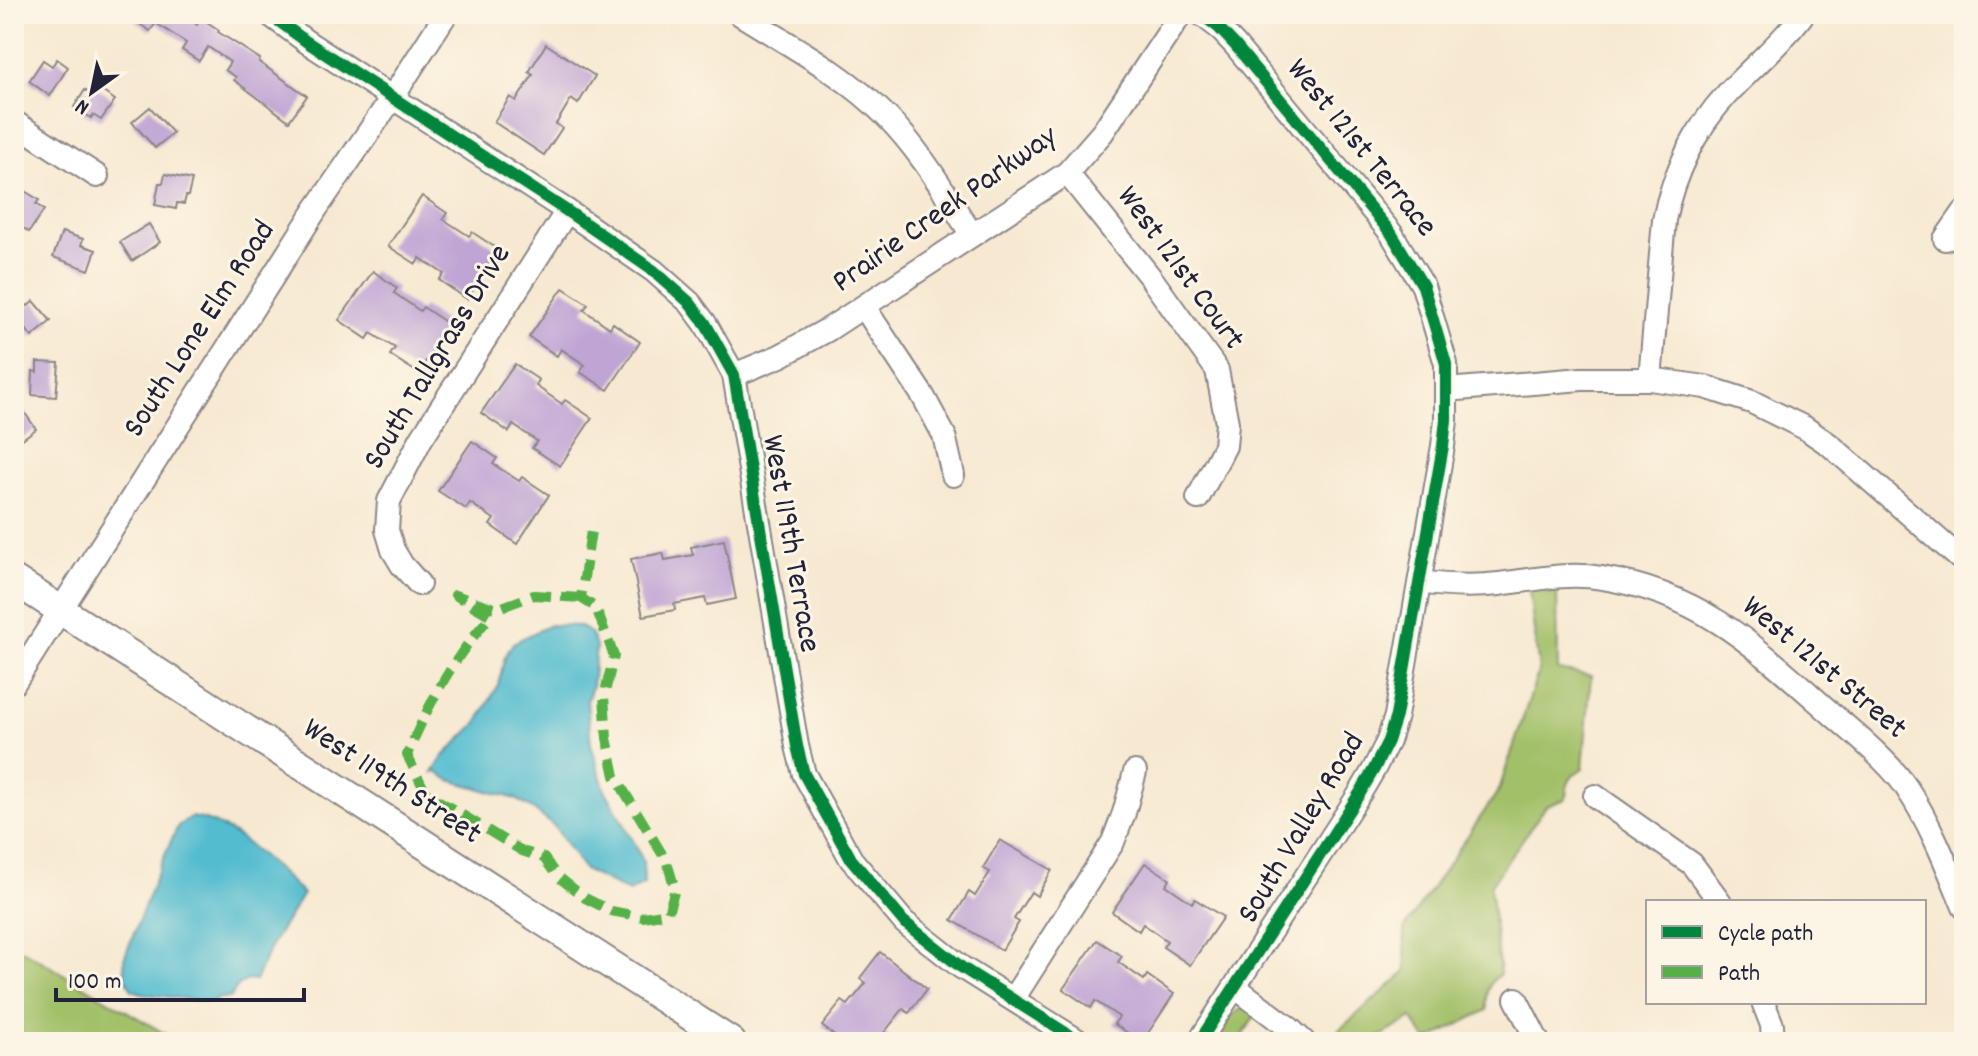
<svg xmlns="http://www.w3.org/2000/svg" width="1978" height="1056" viewBox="0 0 1978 1056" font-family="Dekko,sans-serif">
<rect width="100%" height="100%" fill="#fcf5e5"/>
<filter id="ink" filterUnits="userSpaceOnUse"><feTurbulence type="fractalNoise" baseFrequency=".0125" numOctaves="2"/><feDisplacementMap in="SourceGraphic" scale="16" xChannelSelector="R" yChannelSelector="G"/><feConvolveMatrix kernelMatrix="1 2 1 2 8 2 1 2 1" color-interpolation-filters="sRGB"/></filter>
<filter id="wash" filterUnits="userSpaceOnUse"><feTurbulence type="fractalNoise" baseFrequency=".006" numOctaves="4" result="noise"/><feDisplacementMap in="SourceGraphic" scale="32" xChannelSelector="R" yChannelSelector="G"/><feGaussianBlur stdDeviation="1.8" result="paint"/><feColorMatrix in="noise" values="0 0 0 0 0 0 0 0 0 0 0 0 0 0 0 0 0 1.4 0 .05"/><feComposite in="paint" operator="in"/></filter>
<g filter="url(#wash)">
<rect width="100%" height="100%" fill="#f7e9d1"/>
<g fill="#a2c068" stroke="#627152" stroke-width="2">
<path d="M 1557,586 L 1558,670 L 1591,676 L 1583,768 C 1570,776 1566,784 1566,799 L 1546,806 L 1490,886 L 1500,974 C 1487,983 1486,995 1487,1010 L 1427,1041 L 1412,1018 L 1371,1042 L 1325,1042 L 1406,972 L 1404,929 L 1499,790 L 1539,670 L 1529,590 Z"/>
<path d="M 14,945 L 179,1042 L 14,1042 Z"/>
<path d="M 1242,1008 L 1257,1012 L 1239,1042 L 1216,1042 L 1230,1016 Z"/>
</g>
<g fill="#52bccf" stroke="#3a6f85" stroke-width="2">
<path d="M 550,625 L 578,626 L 591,633 L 596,647 L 592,686 L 587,701 L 591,744 L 604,788 L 635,844 L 643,861 L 644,884 L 629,892 L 584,870 L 555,827 L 534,810 L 516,799 L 450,780 L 436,772 L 433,773 L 443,757 L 478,722 L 498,685 L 505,657 L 513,643 Z"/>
<path d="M 191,817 C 234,822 272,866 303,894 L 271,945 L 255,981 L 247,980 L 238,986 L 230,998 L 220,998 L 213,1002 L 145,994 L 132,990 L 125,977 L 124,959 L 162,861 L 178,826 Z"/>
</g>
<g id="blocks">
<g fill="#bfa4d4">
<path d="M 125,14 L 180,14 L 197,25 L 201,18 L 219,30 L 218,32 L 260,59 L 259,62 L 307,96 L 289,121 L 234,80 L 236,77 L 225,70 L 230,62 L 208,47 L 199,61 L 182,50 L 186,43 L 156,23 L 150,31 Z"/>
<path d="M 546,44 L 595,76 L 578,104 L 571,99 L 556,124 L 562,128 L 544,155 L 494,122 L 510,97 L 516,101 L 533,75 L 529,72 Z"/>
<path d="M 57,59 L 68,67 L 50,96 L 29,81 L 43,60 L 52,66 Z"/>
<path d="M 94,86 L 115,100 L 101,120 L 93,115 L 91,118 L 74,107 L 85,90 L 89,93 Z"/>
<path d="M 150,107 L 173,133 L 155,148 L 132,122 Z"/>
<path d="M 165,174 L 192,180 L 188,196 L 186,196 L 184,204 L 177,203 L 176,209 L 155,205 L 159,183 L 163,183 Z"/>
<path d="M 20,188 L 39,200 L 36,204 L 44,210 L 29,232 L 14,222 L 14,196 Z"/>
<path d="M 422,196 L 447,213 L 443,219 L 469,236 L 472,232 L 499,250 L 467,299 L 439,280 L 444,274 L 420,258 L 416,264 L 388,246 Z"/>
<path d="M 149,224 L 160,242 L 132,261 L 120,242 Z"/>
<path d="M 62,232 L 83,239 L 81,245 L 96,250 L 89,270 L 53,257 Z"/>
<path d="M 373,271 L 397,288 L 394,293 L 420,311 L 423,307 L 450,325 L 418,373 L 390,355 L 395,348 L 371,333 L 367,339 L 339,320 Z"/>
<path d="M 563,288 L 588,304 L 584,310 L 610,328 L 613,323 L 640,342 L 608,390 L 580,372 L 585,365 L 561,349 L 557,356 L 529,337 Z"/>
<path d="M 34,301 L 51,321 L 32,337 L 26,329 L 23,331 L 14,320 L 14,311 L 24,303 L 28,306 Z"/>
<path d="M 37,362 L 59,363 L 56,397 L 32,395 L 33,371 L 37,372 Z"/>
<path d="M 515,364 L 539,380 L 536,386 L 562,404 L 565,400 L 592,418 L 560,466 L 532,448 L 537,441 L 513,425 L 509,432 L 481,413 Z"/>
<path d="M 14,397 L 36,429 L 14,445 Z"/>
<path d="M 472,441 L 497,458 L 493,464 L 519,481 L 522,477 L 549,495 L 517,544 L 490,525 L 494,519 L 470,503 L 466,509 L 438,491 Z"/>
<path d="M 724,540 L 736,599 L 707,605 L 705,598 L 674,604 L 675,610 L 643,616 L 631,559 L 663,553 L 665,560 L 693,555 L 691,547 Z"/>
<path d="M 1000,840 L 1052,870 L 1037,896 L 1031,892 L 1014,919 L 1019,922 L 1002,950 L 952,920 L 969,892 L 975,896 L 990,872 L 983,868 Z"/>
<path d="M 1145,863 L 1170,879 L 1166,885 L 1192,903 L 1195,899 L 1223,917 L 1190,965 L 1163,947 L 1167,941 L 1143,924 L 1139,931 L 1112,912 Z"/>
<path d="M 1097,940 L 1122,956 L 1118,962 L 1144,980 L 1147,975 L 1174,994 L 1142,1042 L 1114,1024 L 1119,1017 L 1095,1001 L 1091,1008 L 1063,989 Z"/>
<path d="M 880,952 L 927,989 L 909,1013 L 903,1009 L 884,1033 L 895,1042 L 842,1042 L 822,1026 L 842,1001 L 848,1005 L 866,983 L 860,978 Z"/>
</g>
</g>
</g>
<g filter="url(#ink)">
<use href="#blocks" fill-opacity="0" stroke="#8c8686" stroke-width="2"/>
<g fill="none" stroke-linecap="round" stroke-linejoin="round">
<defs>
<g id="minor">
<path d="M 269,14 L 307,42 L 567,211 L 654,271 L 690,303 L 705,323 L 734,375 L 797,746 L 804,774 L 851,859 L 904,922 L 961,967 L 1080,1042"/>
<path d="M 740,14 C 789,45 845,74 886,116 C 921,151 946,195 972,235"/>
<path d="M 14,122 L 97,176"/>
<path d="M 1067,173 L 1151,278 L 1217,370 L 1227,423 L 1225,446 L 1198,498"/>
<path d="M 1945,239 L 1964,212"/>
<path d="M 864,307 L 923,396 L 944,435 L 953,475"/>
<path d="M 734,375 L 780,356 L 829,329 L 1067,173 L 1102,133 L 1181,14"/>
<path d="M 1650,379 L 1664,220 C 1673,174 1695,129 1727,94 C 1752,67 1781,44 1803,14"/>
<path d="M 1446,390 L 1582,379 L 1650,379 L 1705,387 L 1752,402 L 1805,428 L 1830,445 L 1964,562"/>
<path d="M 1420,582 C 1447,586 1472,587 1499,584 C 1533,580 1567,572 1602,578 C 1704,594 1759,650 1833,715 C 1854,733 1891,764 1906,787 C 1931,824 1947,866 1964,907"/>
<path d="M 419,584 L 402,565 L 393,550 L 387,530 L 389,501 L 421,439 L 567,211"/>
<path d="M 14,683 L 316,209 L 392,98 L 446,14"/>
<path d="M 1595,796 L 1692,864 L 1720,902"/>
<path d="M 1235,987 L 1289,1028 L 1304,1042"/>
<path d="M 1013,999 L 1113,842 L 1124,813 L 1135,772"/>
<path d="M 1516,999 L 1538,1042"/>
<path d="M 1763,1002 L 1772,1025 L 1773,1042"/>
<path d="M 1199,1042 L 1360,793 L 1374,769 L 1388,741 L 1396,716 L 1443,446 L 1446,420 L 1446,364 L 1423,286 L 1391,233 L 1235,45 L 1218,27 L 1201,14"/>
</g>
<path id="major" d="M 14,580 L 731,1042"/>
</defs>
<use href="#minor" stroke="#8c8686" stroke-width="26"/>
<use href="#major" stroke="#8c8686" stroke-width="32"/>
<use href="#minor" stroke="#fff" stroke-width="22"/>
<use href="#major" stroke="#fff" stroke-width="28"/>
<path stroke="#55b146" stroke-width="10" stroke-dasharray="20 10" stroke-linecap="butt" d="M 581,598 L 534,595 L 497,609 L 455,595 L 491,616 C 454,656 428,705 407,755 L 426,793 L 522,851 L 544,858 L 556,875 L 585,898 L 611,911 L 643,917 L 668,913 L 675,889 L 667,862 L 615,776 L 607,738 L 604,696 L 614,656 L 596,608 L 581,598 L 592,524"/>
<defs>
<g id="cycleway">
<path d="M 269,14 L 307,42 L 567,211 L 654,271 L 690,303 L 705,323 L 734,375 L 797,746 L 804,774 L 851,859 L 904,922 L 961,967 L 1080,1042"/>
<path d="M 1199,1042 L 1360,793 L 1374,769 L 1388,741 L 1396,716 L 1443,446 L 1446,420 L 1446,364 L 1423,286 L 1391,233 L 1235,45 L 1218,27 L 1201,14"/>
</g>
</defs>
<use href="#cycleway" stroke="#fcf5e5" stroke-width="17"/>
<use href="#cycleway" stroke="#00873e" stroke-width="12"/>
</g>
</g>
<g text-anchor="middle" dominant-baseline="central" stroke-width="6" stroke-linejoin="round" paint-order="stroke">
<g font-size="32" fill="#22223b" stroke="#fcf5e5">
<text transform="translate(1360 149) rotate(51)">West 121st Terrace</text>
<text transform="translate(946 211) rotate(-35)">Prairie Creek Parkway</text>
<text transform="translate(1179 269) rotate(54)">West 121st Court</text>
<text transform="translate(201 330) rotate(-57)">South Lone Elm Road</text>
<text transform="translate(439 358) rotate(-59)">South Tallgrass Drive</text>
<text transform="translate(789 544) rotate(80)">West 119th Terrace</text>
<text transform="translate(1823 669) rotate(40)">West 121st Street</text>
<text transform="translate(391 783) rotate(33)">West 119th Street</text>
<text transform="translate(1303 829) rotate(-59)">South Valley Road</text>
</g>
</g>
<rect width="1978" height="1056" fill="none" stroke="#fcf5e5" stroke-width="48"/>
<rect x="1646" y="900" width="280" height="104" fill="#fcf5e5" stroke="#a5a1a1" stroke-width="2"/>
<rect x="1662" y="926" width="40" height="12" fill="#00873e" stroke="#a5a1a1" stroke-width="2"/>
<text x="1718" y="940" font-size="24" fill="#22223b">Cycle path</text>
<rect x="1662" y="966" width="40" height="12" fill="#55b146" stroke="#a5a1a1" stroke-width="2"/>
<text x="1718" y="980" font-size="24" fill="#22223b">Path</text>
<g transform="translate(92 92) rotate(213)" stroke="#fcf5e5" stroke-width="6" paint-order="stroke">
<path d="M0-6L14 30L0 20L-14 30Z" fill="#22223b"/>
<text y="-12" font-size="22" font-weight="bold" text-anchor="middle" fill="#22223b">N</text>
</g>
<path d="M56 988v12h248v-12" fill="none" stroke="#22223b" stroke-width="4"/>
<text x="68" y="988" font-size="24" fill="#22223b" stroke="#fcf5e5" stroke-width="6" paint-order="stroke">100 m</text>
</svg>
